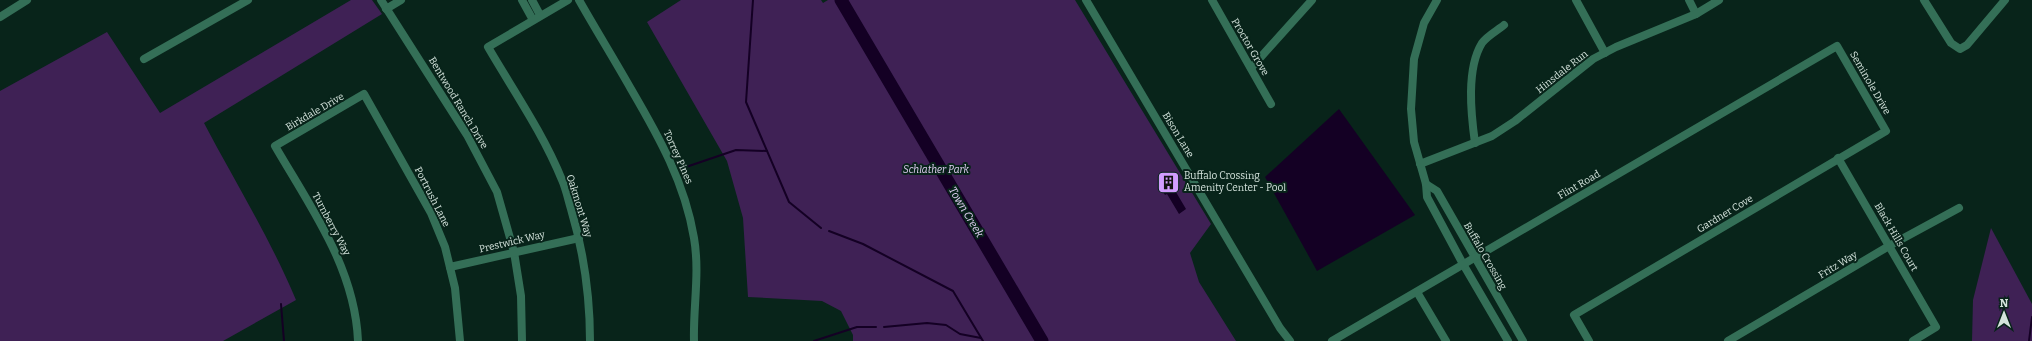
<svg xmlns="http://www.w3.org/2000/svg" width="2032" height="341" viewBox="0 0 2032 341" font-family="Bitter,serif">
<rect width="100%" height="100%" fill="#08241a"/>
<g fill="#3f2155">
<path d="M 351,0 L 372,0 L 382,14 L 204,123 C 235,182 270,238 296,300 L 223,341 L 0,341 L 0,91 L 107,32 L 160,113 Z"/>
<path d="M 681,0 L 821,0 L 823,3 L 828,0 L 1075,0 L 1211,224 L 1190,253 L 1199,282 L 1236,341 L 853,341 L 853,335 L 841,311 L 822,301 L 748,297 L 743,218 L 727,161 L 647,22 Z"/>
<path d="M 1991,228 L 2032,304 L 2032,341 L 1972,341 L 1973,300 Z"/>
</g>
<g fill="#140024">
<path d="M 1339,109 L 1415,215 L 1317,271 L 1265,177 Z"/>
<path d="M 1173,187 L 1186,209 L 1179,214 L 1167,194 L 1165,195 L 1163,192 Z"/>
</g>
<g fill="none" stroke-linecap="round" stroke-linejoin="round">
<g stroke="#140024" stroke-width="2">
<path d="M 753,0 L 746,102 L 789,202 L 821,228"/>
<path d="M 686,167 L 736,150 L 767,151"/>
<path d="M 829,231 L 863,244 L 953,291 L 983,341"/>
<path d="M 281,304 L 284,341"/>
<path d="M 884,327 L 927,323 L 946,325 L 960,334 L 981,338"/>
<path d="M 814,341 L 857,327 L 876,327"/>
<path d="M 2029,341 L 2032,317"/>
</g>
<path stroke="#140024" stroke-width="13" d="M 841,0 L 1042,341"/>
<g stroke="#346f57" stroke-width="8">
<path d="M 381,0 L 467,135 L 497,192 L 514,252 L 521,296 L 522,341"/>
<path d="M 522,0 L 533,20"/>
<path d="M 532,0 L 540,15"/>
<path d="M 568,0 L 488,47 C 513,90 543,133 562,180 C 566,189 568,199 571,209 C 584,253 590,296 590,341"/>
<path d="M 579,0 C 596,30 614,59 631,89 C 659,137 685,183 694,238 C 700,273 693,307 694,341"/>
<path d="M 1086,0 L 1280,328 L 1290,341"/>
<path d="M 1212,0 L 1271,104"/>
<path d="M 1437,0 L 1424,23 L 1414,59 L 1411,109 L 1414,142 L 1426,184 L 1427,197 L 1463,264 L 1508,341"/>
<path d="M 1576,0 L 1605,53"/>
<path d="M 1689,0 L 1696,14"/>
<path d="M 1924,0 L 1951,43 L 1960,49 L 1967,45 L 2005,0"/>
<path d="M 386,9 L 401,0"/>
<path d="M 0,17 L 27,0"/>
<path d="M 144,59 L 248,0"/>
<path d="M 1251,68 L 1312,0"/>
<path d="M 1475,143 C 1471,114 1466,69 1482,43 C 1487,36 1498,30 1504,25"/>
<path d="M 1838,158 L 1936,327 L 1913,341"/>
<path d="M 1420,164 L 1492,136 L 1515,121 L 1593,59 L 1616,47 L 1696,14 L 1719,0"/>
<path d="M 1426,184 L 1437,191 L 1523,341"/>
<path d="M 450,267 L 579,238"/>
<path d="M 1417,292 L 1446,341"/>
<path d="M 358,341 C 355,268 311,208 275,146 L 364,94 L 431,213 L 445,247 L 455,288 L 460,341"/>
<path d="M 1332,341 L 1837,46 L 1886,131 L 1574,315 L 1589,341"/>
<path d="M 1728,341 L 1889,246 L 1959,208"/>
</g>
</g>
<defs>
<symbol id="building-square" viewBox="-11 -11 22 22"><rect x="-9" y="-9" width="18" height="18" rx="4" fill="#d19dfe" stroke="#08241a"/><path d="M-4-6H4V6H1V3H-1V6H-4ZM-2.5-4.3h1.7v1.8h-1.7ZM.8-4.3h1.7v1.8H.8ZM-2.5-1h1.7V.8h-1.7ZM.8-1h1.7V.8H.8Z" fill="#111"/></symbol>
</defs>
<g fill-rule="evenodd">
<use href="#building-square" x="1156" y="170" width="25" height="25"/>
</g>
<g text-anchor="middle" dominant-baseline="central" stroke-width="4" stroke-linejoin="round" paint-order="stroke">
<g font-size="10" fill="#d4e3dc" stroke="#08241a">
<text transform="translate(1250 47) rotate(60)">Proctor Grove</text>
<text transform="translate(1562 72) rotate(-38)">Hinsdale Run</text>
<text transform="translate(1870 83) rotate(60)">Seminole Drive</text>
<text transform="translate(458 103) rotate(59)">Bentwood Ranch Drive</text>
<text transform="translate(315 112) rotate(-30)">Birkdale Drive</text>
<text transform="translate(1178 135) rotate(59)">Bison Lane</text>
<text transform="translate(678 157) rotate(66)">Torrey Pines</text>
<text transform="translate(1579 185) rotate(-30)">Flint Road</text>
<text transform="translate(432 197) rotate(63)">Portrush Lane</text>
<text transform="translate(579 206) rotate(73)">Oakmont Way</text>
<text transform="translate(1725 214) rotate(-31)">Gardner Cove</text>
<text transform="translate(331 224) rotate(62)">Turnberry Way</text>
<text transform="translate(1896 237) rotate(60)">Black Hills Court</text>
<text transform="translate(512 242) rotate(-13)">Prestwick Way</text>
<text transform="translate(1485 256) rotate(60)">Buffalo Crossing</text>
<text transform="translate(1838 265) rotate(-31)">Fritz Way</text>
</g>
<g font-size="10" font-style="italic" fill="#e3d0f4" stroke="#08241a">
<text x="936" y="170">Schlather Park</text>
</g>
<g font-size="10" fill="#d4e3dc" stroke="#08241a" text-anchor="start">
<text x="1184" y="176">Buffalo Crossing<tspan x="1184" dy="12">Amenity Center - Pool</tspan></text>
</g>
<g font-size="11" font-style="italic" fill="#e1cef3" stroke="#08241a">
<text transform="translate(966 212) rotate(59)">Town Creek</text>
</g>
</g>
<g transform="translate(2004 313)" stroke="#08241a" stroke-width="3" paint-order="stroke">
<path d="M0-3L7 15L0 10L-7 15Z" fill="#d4e3dc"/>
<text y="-6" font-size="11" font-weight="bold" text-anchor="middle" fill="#d4e3dc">N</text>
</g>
</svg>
